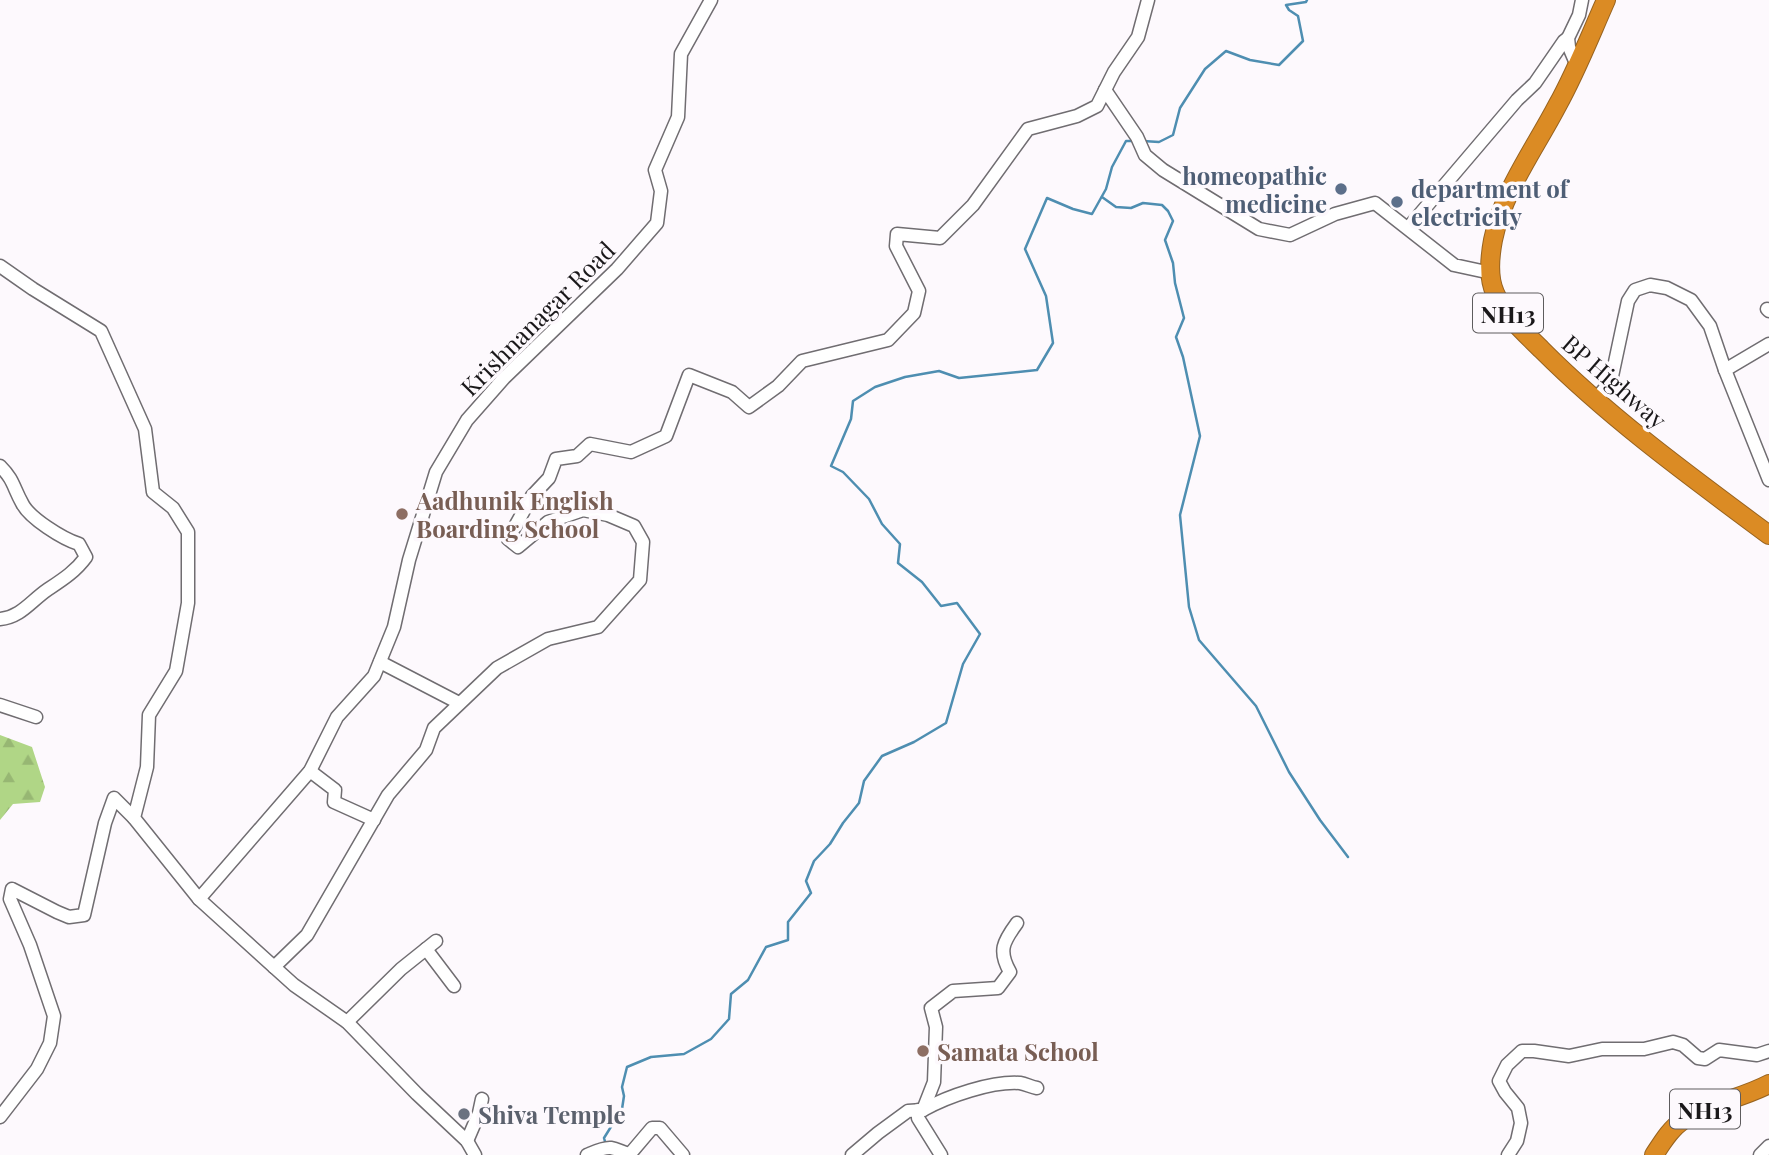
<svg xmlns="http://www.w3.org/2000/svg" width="1769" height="1155" viewBox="0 0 1769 1155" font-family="'Playfair Display',serif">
<defs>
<pattern id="forest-firs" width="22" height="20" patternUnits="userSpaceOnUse" patternTransform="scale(1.75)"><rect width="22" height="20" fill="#b0d686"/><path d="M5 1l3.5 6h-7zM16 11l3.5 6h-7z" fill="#97b773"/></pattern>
</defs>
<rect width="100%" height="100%" fill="#fdf9fd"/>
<path fill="url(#forest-firs)" d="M 0,735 L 32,747 L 45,787 L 40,802 L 13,804 L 0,820 Z"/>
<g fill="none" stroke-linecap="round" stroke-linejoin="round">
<g stroke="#4e8eb1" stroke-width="2.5">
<path d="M 1143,141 L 1159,142 L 1173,135 L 1180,108 L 1205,69 L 1226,51 L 1250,60 L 1279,65 L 1303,41 L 1298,16 L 1289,10 L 1286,5 L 1306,2 L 1307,0"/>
<path d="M 1102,197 L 1116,207 L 1131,208 L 1143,203 L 1162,205 L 1168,211 L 1173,221 L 1165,240 L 1173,263 L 1175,283 L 1184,318 L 1176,337 L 1183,357 L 1200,436 L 1180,515 L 1189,607 L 1199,640 L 1256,706 L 1289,772 L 1320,820 L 1348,857"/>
<path d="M 606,1145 L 604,1138 L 622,1109 L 624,1096 L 622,1087 L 627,1067 L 651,1057 L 684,1054 L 711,1039 L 729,1019 L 731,994 L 748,980 L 766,947 L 788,940 L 788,922 L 811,893 L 806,881 L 814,861 L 830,844 L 843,823 L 859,803 L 864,781 L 882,756 L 914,742 L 946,723 L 963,664 L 980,634 L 957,603 L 941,606 L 922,582 L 898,563 L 900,544 L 882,524 L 869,499 L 843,472 L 831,466 L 851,419 L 853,401 L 875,387 L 905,377 L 939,371 L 959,378 L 1037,370 L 1053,343 L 1046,296 L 1025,249 L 1047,198 L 1073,209 L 1092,214 L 1106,189 L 1112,167 L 1126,141 L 1133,141"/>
</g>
<defs>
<g id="minor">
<path d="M 1578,65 L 1575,61 L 1569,47 L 1568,38 L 1579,15 L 1582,0"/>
<path d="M 1105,90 L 1137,137 L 1145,155 L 1163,170 L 1259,229 L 1290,235 L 1335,214 L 1375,203 L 1454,265 L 1491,273"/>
<path d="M 1408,228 L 1517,100 L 1535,83 L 1564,41 L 1568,38"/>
<path d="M 0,266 L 33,289 L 101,331 L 145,429 L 153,492 L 173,508 L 188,532 L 188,603 L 176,671 L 149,715 L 147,767 L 134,818 L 199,899 L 294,985 L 347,1022 L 417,1094 L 467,1141 L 475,1155"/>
<path d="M 1767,309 L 1769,311"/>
<path d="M 1725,370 L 1769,344"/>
<path d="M 1595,400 L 1611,381 L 1628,301 L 1635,290 L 1650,285 L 1667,288 L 1691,300 L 1710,326 L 1725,370 L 1769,480"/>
<path d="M 0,466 C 14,480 13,487 22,503 C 29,518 63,539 79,544 L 86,557 C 75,572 62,580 47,590 C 31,601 21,617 0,619"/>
<path d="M 380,662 L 459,703"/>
<path d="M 0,705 L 36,717"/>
<path d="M 310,771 L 335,790 L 334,802 L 374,820"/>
<path d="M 199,899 L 310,771 L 337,717 L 374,676 L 394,627 L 409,560 L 436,472 L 467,420 L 504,378 L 617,269 L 657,223 L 661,191 L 655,170 L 678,117 L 681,54 L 711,0"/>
<path d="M 426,949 L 454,986"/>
<path d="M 274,967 L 307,935 L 388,795 L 426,750 L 434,728 L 497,668 L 548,639 L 598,627 L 640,580 L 643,542 L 634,526 L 608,515 L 583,510 L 548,522 L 518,547 L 508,539 L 532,496 L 549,478 L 556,459 L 577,456 L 590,444 L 631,452 L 666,436 L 689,375 L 732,392 L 749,407 L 778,386 L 802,361 L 888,340 L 914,313 L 919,291 L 896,246 L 897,234 L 940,238 L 973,205 L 1028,129 L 1077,116 L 1097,106 L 1114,72 L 1138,37 L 1148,0"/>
<path d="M 347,1022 L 401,969 L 436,941"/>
<path d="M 918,1110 L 918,1118 L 941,1155"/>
<path d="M 923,1110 C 948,1096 992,1081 1020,1083 C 1026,1084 1031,1087 1037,1088"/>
<path d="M 0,1117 L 37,1069 L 50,1043 L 54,1016 L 30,945 L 10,899 L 12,889 L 57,912 L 69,917 L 84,915 L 105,823 L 114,798 L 134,818"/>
<path d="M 467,1141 L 479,1113 L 482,1099"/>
<path d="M 587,1155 C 594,1152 604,1147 611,1148 C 618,1149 623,1153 630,1154 L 652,1128 L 660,1128 L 683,1155"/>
<path d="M 852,1155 L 878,1133 L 908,1111 L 923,1110 L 934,1082 L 936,1027 L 931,1008 L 953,991 L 998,988 L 1010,972 C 998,951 1003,942 1017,923"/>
<path d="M 1508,1155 L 1517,1141 L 1521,1123 L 1518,1108 L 1505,1092 L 1499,1081 L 1507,1065 L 1522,1051 L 1534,1051 L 1569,1056 L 1602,1049 L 1644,1049 L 1673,1042 L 1683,1045 L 1698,1058 L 1705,1059 L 1719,1050 L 1757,1055 L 1769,1051"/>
<path d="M 1760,1155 L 1769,1146"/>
</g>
<g id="highway">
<path d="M 1606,0 C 1590,36 1576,72 1557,106 C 1534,150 1503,191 1493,240 C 1490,256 1488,278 1495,293 C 1504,315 1525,333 1542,350 C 1611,419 1691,477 1769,535"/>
<path d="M 1654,1155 C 1662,1143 1670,1129 1682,1121 C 1708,1103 1741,1099 1769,1084"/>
</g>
</defs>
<use href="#minor" stroke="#706d71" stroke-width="15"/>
<use href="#highway" stroke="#976320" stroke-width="20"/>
<use href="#minor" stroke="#fff" stroke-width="12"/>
<use href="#highway" stroke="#db8b24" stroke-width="18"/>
</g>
<g fill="#5c6f8a" stroke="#fdf9fd" stroke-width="2.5">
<circle cx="1341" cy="189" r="7"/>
<circle cx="1397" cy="202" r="7"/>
</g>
<g fill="#8d6e63" stroke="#fdf9fd" stroke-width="2.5">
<circle cx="402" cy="514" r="7"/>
<circle cx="923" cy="1051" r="7"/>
</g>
<circle fill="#6b7280" stroke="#fdf9fd" stroke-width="2.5" cx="464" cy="1114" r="7"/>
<g text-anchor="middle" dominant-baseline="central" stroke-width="7" stroke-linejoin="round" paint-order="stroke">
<g fill="#fdf9fd" stroke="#5e5c5e" stroke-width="2">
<rect x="1473" y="293.5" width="70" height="39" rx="5"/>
<rect x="1670" y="1089.5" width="70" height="39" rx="5"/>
</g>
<g font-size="23" font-weight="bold" fill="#1a181a">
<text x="1508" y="313">NH13</text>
<text x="1705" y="1109">NH13</text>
</g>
<g font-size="24" font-weight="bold" fill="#4e5e75" stroke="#fdf9fd" text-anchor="end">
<text x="1327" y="175">homeopathic<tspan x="1327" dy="28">medicine</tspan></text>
<text x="1411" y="188" text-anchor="start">department of<tspan x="1411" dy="28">electricity</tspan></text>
</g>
<g font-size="24" fill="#1a181a" stroke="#fdf9fd">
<text transform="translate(537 318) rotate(-45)">Krishnanagar Road</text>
<text transform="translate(1615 381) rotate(41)">BP Highway</text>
</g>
<g font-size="24" font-weight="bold" fill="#785e54" stroke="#fdf9fd" text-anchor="start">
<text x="416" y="500">Aadhunik English<tspan x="416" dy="28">Boarding School</tspan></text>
<text x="937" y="1051">Samata School</text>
</g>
<g font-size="24" font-weight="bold" fill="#5b616d" stroke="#fdf9fd" text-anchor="start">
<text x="478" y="1114">Shiva Temple</text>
</g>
</g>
</svg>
